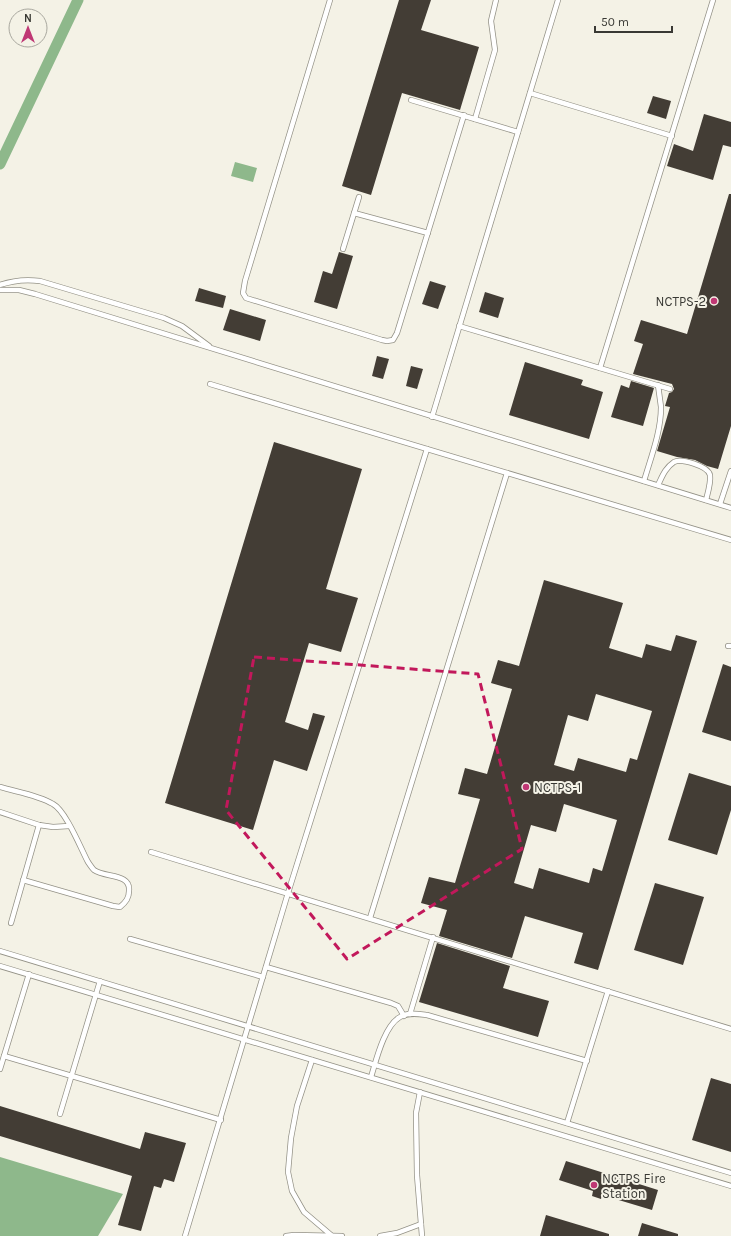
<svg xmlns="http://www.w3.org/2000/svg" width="731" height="1236" viewBox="0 0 731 1236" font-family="Karla,sans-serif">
<rect width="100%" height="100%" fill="#f4f2e6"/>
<g fill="#8eb88b">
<path d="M 235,162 L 257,168 L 253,182 L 231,176 Z"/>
<path d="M 0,1157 L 123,1194 L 98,1236 L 0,1236 Z"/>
</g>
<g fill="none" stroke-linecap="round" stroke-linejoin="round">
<path stroke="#8eb88b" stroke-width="11" d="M 0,164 L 78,0"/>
</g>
<g fill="#433d35" fill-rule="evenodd">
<path d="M 399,0 L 431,0 L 421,30 L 479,47 L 460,110 L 402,93 L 371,195 L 342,186 Z"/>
<path d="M 653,96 L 671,101 L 666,119 L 647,113 Z"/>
<path d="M 704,114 L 731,122 L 731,147 L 723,145 L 713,180 L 667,166 L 674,144 L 693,151 Z"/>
<path d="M 729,194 L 731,194 L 731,426 L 718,469 L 707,466 L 695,460 L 677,457 L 657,451 L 670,407 L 665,406 L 669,393 L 672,392 L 674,389 L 672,384 L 633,374 L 643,344 L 634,341 L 641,320 L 687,334 Z"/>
<path d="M 339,252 L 353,256 L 337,309 L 314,302 L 323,271 L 332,274 Z"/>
<path d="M 430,281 L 446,286 L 438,309 L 422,304 Z"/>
<path d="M 199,288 L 226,296 L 223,308 L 195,301 Z"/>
<path d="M 485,292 L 504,298 L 498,318 L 479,312 Z"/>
<path d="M 230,309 L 266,320 L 260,341 L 223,330 Z"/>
<path d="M 377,356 L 389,359 L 383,379 L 372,376 Z"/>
<path d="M 525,362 L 583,380 L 581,385 L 603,392 L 589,439 L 509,415 Z"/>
<path d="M 411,366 L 423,369 L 417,389 L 406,386 Z"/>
<path d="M 631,381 L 654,388 L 643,426 L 611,417 L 621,385 L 629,388 Z"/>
<path d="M 274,442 L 362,469 L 326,589 L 358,598 L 341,652 L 309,643 L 285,722 L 308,730 L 313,713 L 325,716 L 307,771 L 274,760 L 253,830 L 165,803 Z"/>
<path d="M 544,580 L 623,603 L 609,648 L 642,658 L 646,644 L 671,651 L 676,635 L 697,641 L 598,970 L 574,963 L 583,933 L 525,916 L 512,958 L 439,936 L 447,910 L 421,903 L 429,877 L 455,883 L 480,799 L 458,794 L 465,768 L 487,774 L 512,689 L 491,683 L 498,660 L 519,666 ZM 596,694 L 652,711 L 637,760 L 630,758 L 626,772 L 578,758 L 574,771 L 554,765 L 568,715 L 588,721 ZM 564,804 L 617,820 L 602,871 L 593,868 L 589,883 L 539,868 L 533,889 L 514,883 L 531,825 L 556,832 Z"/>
<path d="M 723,664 L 731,667 L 731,741 L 702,732 Z"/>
<path d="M 689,773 L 731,786 L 731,810 L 717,855 L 668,840 Z"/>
<path d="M 655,883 L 704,897 L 683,965 L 634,950 Z"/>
<path d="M 437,943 L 510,966 L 503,988 L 549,1001 L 538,1037 L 419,1002 Z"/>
<path d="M 711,1078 L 731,1084 L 731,1152 L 692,1140 Z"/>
<path d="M 0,1106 L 140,1149 L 145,1132 L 186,1143 L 174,1182 L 164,1179 L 161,1188 L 154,1186 L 141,1231 L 118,1225 L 132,1176 L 0,1136 Z"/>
<path d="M 566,1161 L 658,1190 L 652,1210 L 602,1195 L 601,1199 L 592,1196 L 593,1191 L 559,1180 Z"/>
<path d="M 546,1215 L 609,1234 L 609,1236 L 540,1236 Z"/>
<path d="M 642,1223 L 678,1234 L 678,1236 L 638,1236 Z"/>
</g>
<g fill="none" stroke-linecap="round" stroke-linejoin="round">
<defs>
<g id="service">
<path d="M 330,0 L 245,281 L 243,293 L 246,298 L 382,340 L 387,341 L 393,340 L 397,333 L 464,115"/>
<path d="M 530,93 L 672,136"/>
<path d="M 411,100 L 518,132"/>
<path d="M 475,119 L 495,50 L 491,21 L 496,0"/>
<path d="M 354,213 L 428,233"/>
<path d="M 343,249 L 359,197"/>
<path d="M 0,285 C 14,280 25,279 40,281 L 164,318 L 182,326 L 209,346"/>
<path d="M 0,290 L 19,290 L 35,294 L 731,508"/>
<path d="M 459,326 L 670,389"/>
<path d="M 600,368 L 713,0"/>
<path d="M 210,384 L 731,540"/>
<path d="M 432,417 L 558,0"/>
<path d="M 644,481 C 651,457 661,432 661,407 C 660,400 659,392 658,385"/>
<path d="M 658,485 C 662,477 665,468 674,462 C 681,458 708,466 710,475 C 711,483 708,492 706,500"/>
<path d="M 720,504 L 731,471"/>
<path d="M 728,646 L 731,646"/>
<path d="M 0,787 C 17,792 38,795 53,804 C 66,811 81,849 88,862 C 90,865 92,868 94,870 C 105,878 131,873 129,891 C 129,898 126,902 120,907 L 113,906 L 23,880"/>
<path d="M 0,812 L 39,825 L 53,827 L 69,826"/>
<path d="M 151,852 L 731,1029"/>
<path d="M 370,918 L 507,473"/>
<path d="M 11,923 L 39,825"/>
<path d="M 130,939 L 263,977"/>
<path d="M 0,951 L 731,1173"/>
<path d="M 0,966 L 731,1186"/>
<path d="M 266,967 L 391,1003 L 398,1006 L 404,1016"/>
<path d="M 410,1014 L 433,937"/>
<path d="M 4,1056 L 221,1120"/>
<path d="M 312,1060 L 297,1106 L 291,1138 L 288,1172 L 292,1191 L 304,1212 L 331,1235"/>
<path d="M 0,1069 L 29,974"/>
<path d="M 371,1077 C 376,1061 384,1026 400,1017 C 408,1012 419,1014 427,1015 L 587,1061"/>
<path d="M 420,1092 L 416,1113 L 417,1175 L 422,1236"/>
<path d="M 60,1114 L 100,981"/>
<path d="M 567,1123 L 608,991"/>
<path d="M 185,1236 L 288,893 L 427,449"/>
<path d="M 286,1236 L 294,1235 L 342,1236"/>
<path d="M 380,1236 L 397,1233 L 421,1224"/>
</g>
</defs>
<use href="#service" stroke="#949287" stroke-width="6"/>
<use href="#service" stroke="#fff" stroke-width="4.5"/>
</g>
<path fill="none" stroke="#c2185b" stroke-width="3" stroke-dasharray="8 5" stroke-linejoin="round" d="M 254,657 L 478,674 L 522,849 L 347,959 L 226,810 Z"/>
<g fill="#bf3774" stroke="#f4f2e6" stroke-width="1.5">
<circle cx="714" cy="301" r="4"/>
<circle cx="526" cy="787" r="4"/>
<circle cx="594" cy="1185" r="4"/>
</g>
<g text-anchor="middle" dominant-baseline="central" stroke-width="4" stroke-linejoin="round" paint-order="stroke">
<g font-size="13" fill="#393934" stroke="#f4f2e6" text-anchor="start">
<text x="706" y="301" text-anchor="end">NCTPS-2</text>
<text x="534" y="787">NCTPS-1</text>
<text x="602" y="1178">NCTPS Fire<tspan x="602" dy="15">Station</tspan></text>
</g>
</g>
<g transform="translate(28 28)"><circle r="19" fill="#f4f2e6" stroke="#a9a89f"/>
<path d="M0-3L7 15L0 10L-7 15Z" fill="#bf3774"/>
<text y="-6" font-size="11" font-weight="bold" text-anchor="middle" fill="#393934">N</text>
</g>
<path d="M595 26v6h77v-6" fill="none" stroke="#393934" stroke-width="2"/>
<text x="601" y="26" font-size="12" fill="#393934" stroke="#f4f2e6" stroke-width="3" paint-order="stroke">50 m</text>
</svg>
